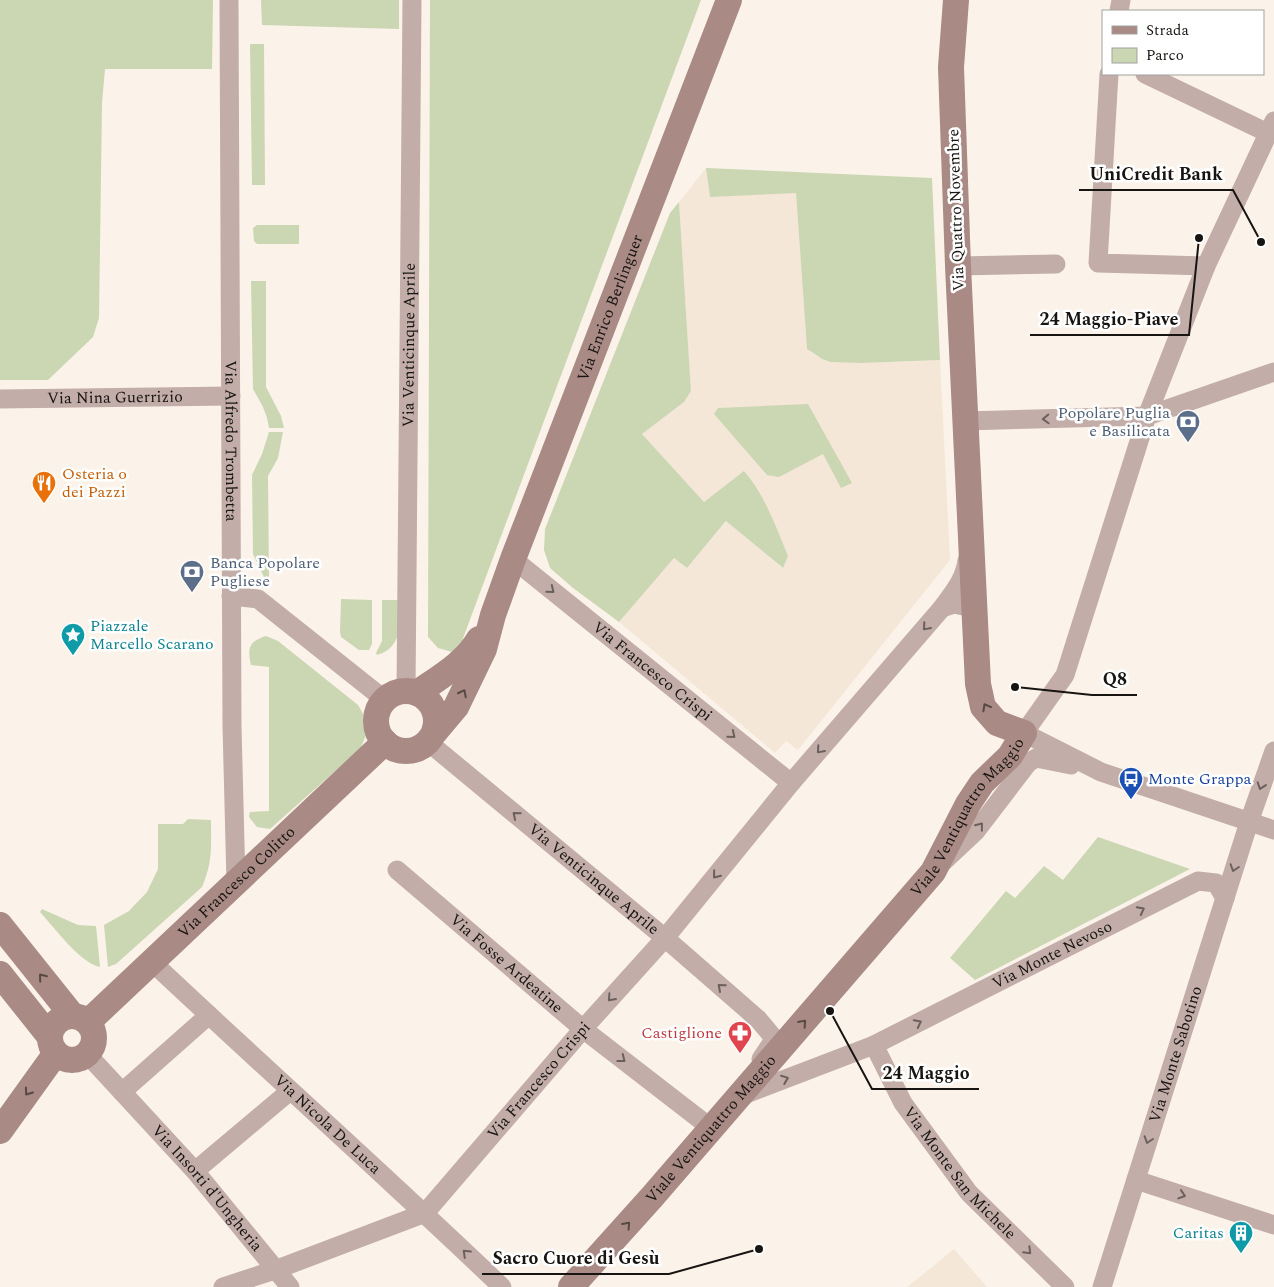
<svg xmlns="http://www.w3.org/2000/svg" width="1274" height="1287" viewBox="0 0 1274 1287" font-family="Spectral,serif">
<rect width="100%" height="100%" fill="#fbf3e9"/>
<g fill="#f4e7d7">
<path d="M 706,168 L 710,197 L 796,192 L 807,349 L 813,354 L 822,359 L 862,363 L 940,360 L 950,560 L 798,750 L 786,741 L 775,753 L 619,622 L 674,558 L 687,568 L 727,521 L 782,568 L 788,556 L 769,511 L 744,472 L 704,502 L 642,434 L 684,402 L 691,391 L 679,202 Z"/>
<path d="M 954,1249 L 987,1287 L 907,1287 L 931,1268 Z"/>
</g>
<g fill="#cbd6b3">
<path d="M 0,0 L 213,0 L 212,69 L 105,69 L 102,103 L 99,318 L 93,337 L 48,380 L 0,380 Z"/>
<path d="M 261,0 L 399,0 L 399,29 L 262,25 Z"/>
<path d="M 430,0 L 701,0 L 462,641 L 452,652 L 438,648 L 428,637 Z"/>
<path d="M 250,44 L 264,44 L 265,185 L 252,185 Z"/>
<path d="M 706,168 L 932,178 L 940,360 L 862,363 L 831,362 L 822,359 L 807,349 L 796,193 L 710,197 Z"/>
<path d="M 679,202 L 691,391 L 684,402 L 642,434 L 704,502 L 744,471 C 765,495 776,527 788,556 L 783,568 L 726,521 L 687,568 L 674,558 L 619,622 L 573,588 L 550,568 L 544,550 L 545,529 L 670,213 Z"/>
<path d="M 257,225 L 299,225 L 299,244 L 257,244 L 254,241 L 253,228 Z"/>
<path d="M 251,281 L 266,281 L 266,387 L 281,416 L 284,428 L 269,428 L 267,418 L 263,407 L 253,389 Z"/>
<path d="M 808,404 L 852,483 L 841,488 L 823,454 L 779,477 L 767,475 L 714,414 L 718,408 Z"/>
<path d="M 269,432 L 283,432 L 278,458 L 268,476 L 269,581 L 264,577 L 253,554 L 252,475 L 262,454 Z"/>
<path d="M 341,599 L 372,600 L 372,644 L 369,650 L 359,650 L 341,637 L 340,632 Z"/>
<path d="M 382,600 L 401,600 C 400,622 403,648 377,655 L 376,653 L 382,641 Z"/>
<path d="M 266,636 L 278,641 L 358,705 C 370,725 370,728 360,749 L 270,829 L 257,827 L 249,817 L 250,812 L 269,811 L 269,667 L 251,665 C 247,649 249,641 266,636 Z"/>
<path d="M 188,819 L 211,820 C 211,846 213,862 202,887 L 116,964 L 108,967 L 104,925 L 129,911 L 147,892 L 158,869 L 158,824 L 183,824 Z"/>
<path d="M 1098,837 L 1190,869 L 975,980 L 950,958 L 1006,891 L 1015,898 L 1044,866 L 1063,880 Z"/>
<path d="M 42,909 L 78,925 L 96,926 L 100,967 C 81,964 53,926 40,912 Z"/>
</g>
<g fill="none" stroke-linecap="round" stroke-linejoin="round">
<g stroke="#c2ada9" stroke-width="19">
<path id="s1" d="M 229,0 L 232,726 L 236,883"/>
<path d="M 1119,11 L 1121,0"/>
<path d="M 1109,74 L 1098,263 L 1206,266"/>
<path d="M 1145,74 L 1268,133"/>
<path d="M 1274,121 L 1206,266 L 1147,416 L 1065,675 L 1024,733 L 1101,772 L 1274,830"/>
<path d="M 958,266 L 1056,264"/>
<path id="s2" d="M 0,399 L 231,396"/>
<path d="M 965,421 L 1147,416 L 1274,372"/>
<path id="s3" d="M 513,559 L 791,783"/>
<path d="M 231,596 L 258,599 L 385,700"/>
<path d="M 942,608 C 953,593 965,579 967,560"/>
<path id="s4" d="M 406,691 L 412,0"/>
<path id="s5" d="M 428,742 L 665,938 L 758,1019 L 773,1037 L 771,1044 L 761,1059"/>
<path d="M 944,861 L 976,831 L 1028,763 L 1036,758 L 1071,765"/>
<path id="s6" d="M 397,870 L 583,1029 L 711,1128"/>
<path id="s7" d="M 152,962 C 268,1071 387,1177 502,1287"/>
<path id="s8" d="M 874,1045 L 903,1103 L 969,1193 L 1065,1287"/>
<path id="s9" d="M 87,1054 L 195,1171 L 290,1287"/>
<path d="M 122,1092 L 209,1015"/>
<path id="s10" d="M 741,1096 L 874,1045 L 1198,881 L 1216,883 L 1225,898"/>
<path d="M 195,1171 L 290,1091"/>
<path d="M 1136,1180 L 1274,1225"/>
<path id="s11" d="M 223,1287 L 275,1270 L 425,1213 L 583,1029 L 665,938 L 791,783 L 942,608 L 954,604 L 968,607 L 975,621"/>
<path id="s12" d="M 1102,1287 L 1249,822 L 1274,751"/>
</g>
<g stroke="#a98a85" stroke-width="26">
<circle cx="406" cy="721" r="30"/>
<path d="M 417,693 C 440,677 465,663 479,639"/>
<path id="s13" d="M 435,732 L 456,707 L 484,649 L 493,615 L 513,559 L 729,0"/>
<path d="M 0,925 L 72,1015"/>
<path d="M 0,974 L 50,1037"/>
<circle cx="72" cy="1038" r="22"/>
<path id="s14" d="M 88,1022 L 385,742"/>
<path d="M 0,1131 L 56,1053"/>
<path id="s15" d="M 571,1287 L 652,1197 L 933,872 L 968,804 L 982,783 L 1010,756 L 1024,733 L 997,723 L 983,707 L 978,684 L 958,266 L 951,67 L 956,0"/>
</g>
</g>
<defs><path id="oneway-chevron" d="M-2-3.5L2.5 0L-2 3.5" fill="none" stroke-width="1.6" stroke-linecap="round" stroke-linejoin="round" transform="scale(1.25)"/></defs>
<g stroke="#6c605d">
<use href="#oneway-chevron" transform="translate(1046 419) rotate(178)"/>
<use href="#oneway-chevron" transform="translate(551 590) rotate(39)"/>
<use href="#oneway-chevron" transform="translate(926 627) rotate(131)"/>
<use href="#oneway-chevron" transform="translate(732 735) rotate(39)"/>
<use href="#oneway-chevron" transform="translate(820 750) rotate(131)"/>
<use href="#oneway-chevron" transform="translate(1261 786) rotate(109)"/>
<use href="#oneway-chevron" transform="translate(516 815) rotate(-140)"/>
<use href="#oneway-chevron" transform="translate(980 826) rotate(-51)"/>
<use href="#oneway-chevron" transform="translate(1234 868) rotate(108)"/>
<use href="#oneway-chevron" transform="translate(716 875) rotate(129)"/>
<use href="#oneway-chevron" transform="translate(1141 910) rotate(-27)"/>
<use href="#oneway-chevron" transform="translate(721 987) rotate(-139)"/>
<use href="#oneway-chevron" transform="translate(611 998) rotate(132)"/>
<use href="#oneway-chevron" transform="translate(918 1023) rotate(-27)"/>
<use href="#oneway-chevron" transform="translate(622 1059) rotate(38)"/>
<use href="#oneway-chevron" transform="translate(785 1079) rotate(-21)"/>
<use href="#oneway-chevron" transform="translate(1148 1140) rotate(108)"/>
<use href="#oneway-chevron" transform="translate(1182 1195) rotate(18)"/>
<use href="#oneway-chevron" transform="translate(1028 1251) rotate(45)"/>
<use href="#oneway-chevron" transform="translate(466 1253) rotate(-136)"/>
</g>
<g stroke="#594945">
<use href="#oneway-chevron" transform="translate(463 693) rotate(-63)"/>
<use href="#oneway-chevron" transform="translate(986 707) rotate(-119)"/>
<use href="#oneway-chevron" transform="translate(42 977) rotate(-129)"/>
<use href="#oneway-chevron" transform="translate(803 1023) rotate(-49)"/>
<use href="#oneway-chevron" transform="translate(28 1092) rotate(126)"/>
<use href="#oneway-chevron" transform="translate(627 1225) rotate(-48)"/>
</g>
<defs>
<symbol id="bank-pin" viewBox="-11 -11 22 30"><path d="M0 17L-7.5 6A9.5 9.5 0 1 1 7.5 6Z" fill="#5c6f8a" stroke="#fff"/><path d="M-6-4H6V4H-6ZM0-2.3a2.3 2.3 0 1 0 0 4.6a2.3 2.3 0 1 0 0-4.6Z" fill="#fff"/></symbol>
<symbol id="restaurant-pin" viewBox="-11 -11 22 30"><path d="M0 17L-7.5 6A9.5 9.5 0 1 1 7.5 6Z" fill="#e8710a" stroke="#fff"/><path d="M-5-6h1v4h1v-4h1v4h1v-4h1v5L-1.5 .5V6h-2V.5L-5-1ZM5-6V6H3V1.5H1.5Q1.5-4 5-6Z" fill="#fff"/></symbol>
<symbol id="sight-pin" viewBox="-11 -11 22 30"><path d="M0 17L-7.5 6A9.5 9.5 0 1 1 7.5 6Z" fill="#0f9aa8" stroke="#fff"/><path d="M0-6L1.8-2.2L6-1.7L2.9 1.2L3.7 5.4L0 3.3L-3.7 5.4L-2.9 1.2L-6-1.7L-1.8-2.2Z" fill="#fff"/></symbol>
<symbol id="bus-pin" viewBox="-11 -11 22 30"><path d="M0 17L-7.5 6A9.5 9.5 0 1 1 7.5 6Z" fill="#1a4fb4" stroke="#fff"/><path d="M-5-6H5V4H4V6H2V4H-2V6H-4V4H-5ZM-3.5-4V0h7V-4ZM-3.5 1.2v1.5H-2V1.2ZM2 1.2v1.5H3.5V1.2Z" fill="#fff"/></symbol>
<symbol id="pharmacy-pin" viewBox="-11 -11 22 30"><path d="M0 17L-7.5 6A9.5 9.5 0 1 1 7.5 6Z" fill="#e0444e" stroke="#fff"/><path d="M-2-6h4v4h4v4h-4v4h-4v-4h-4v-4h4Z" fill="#fff"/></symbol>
<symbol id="building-pin" viewBox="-11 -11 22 30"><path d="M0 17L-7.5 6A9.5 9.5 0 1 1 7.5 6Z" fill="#0f9aa8" stroke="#fff"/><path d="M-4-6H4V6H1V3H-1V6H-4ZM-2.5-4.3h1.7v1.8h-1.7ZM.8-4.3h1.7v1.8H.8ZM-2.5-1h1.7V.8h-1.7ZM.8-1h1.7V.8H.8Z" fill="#fff"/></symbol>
</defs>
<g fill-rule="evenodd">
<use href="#bank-pin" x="1174" y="408" width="28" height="38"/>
<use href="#restaurant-pin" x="30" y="469" width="28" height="38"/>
<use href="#bank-pin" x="178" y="558" width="28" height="38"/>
<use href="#sight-pin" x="59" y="621" width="28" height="38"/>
<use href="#bus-pin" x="1117" y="765" width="28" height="38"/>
<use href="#pharmacy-pin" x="726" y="1019" width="28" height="38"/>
<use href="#building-pin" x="1227" y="1219" width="28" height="38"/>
</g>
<g text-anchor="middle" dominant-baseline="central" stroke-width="5" stroke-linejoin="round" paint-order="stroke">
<g font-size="16" fill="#171411" stroke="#fff">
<text transform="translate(956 210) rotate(-92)">Via Quattro Novembre</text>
<text stroke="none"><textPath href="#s13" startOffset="461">Via Enrico Berlinguer</textPath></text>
<text stroke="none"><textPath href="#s4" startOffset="346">Via Venticinque Aprile</textPath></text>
<text stroke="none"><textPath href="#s2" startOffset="115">Via Nina Guerrizio</textPath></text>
<text stroke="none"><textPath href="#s1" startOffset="441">Via Alfredo Trombetta</textPath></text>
<text stroke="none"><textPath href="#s3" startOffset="179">Via Francesco Crispi</textPath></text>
<text stroke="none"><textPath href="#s15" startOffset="616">Viale Ventiquattro Maggio</textPath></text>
<text stroke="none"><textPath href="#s5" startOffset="215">Via Venticinque Aprile</textPath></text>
<text stroke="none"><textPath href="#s14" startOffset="204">Via Francesco Colitto</textPath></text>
<text stroke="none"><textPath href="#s10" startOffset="342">Via Monte Nevoso</textPath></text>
<text stroke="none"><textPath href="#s6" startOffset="144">Via Fosse Ardeatine</textPath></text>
<text stroke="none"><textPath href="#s12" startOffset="244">Via Monte Sabotino</textPath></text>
<text stroke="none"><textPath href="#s11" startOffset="390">Via Francesco Crispi</textPath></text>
<text stroke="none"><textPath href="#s7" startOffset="239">Via Nicola De Luca</textPath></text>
<text stroke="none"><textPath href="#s15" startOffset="211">Viale Ventiquattro Maggio</textPath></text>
<text stroke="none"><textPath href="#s8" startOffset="155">Via Monte San Michele</textPath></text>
<text stroke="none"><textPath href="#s9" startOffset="180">Via Insorti d'Ungheria</textPath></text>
</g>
<g font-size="16" fill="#4e5e75" stroke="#fff" text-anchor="end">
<text x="1170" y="413">Popolare Puglia<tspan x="1170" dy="18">e Basilicata</tspan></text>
<text x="210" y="563" text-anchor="start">Banca Popolare<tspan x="210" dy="18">Pugliese</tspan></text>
</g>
<g font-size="16" fill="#c56008" stroke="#fff" text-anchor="start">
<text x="62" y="474">Osteria o<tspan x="62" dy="18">dei Pazzi</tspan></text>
</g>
<g font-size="16" fill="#0d838f" stroke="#fff" text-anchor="start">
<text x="90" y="626">Piazzale<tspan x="90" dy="18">Marcello Scarano</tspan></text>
<text x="1224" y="1233" text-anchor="end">Caritas</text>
</g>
<g font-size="16" fill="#164399" stroke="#fff" text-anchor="start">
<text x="1148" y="779">Monte Grappa</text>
</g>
<g font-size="16" fill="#be3a42" stroke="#fff" text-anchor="end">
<text x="722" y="1033">Castiglione</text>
</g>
</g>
<path fill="none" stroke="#171411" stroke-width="2" d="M1261 242L1233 190H1079M1199 238L1189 335H1030M1015 687L1092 695H1137M830 1011L872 1089H979M759 1249L669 1274H482"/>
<g fill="#171411" stroke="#fff" stroke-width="2">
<circle cx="1261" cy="242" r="5"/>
<circle cx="1199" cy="238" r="5"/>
<circle cx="1015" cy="687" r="5"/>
<circle cx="830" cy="1011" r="5"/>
<circle cx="759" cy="1249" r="5"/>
</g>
<g font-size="18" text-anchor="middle" font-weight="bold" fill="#171411" stroke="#fff" stroke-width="5" stroke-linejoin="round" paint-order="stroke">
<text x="1156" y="180">UniCredit Bank</text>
<text x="1109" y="325">24 Maggio-Piave</text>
<text x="1115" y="685">Q8</text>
<text x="926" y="1079">24 Maggio</text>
<text x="576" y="1264">Sacro Cuore di Gesù</text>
</g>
<rect x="1102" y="10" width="162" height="65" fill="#ffffff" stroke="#a2a1a0"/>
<rect x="1112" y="26" width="25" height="8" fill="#a98a85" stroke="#a2a1a0"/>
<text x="1146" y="35" font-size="15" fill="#171411">Strada</text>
<rect x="1112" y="48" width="25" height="15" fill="#cbd6b3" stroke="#a2a1a0"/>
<text x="1146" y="60" font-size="15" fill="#171411">Parco</text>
</svg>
